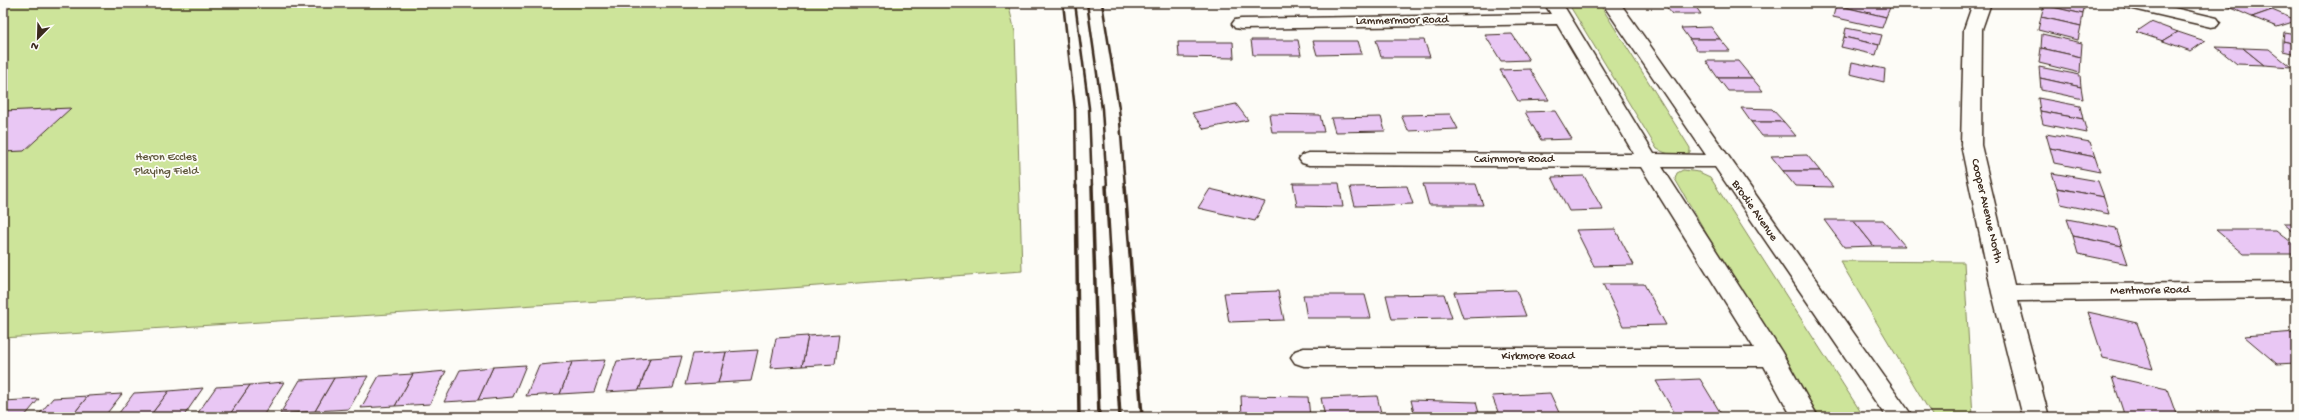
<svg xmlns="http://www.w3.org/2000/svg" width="2299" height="420" viewBox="0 0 2299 420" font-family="'Gochi Hand',sans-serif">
<rect width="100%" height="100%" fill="#fdfcf7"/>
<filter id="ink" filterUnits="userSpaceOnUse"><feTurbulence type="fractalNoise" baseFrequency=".025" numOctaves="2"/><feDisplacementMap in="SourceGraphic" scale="8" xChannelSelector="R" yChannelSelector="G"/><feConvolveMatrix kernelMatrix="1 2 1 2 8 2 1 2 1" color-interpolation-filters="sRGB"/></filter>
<g filter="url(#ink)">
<g fill="#cde49a" stroke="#84875c">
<path d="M 3,3 L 1008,3 L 1015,32 L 1022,271 L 681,296 L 3,338 Z"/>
<path d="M 1568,3 L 1599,3 L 1690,148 L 1690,152 C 1679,159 1667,154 1657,149 Z"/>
<path d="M 1683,170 L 1699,172 L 1710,177 L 1864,417 L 1820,417 L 1740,292 L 1675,179 L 1677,173 Z"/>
<path d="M 1840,261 L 1964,262 L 1973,417 L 1933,417 Z"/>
</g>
<g fill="#e9c7f4" stroke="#3b2a1e">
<path d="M 1469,3 L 1501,3 L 1501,5 L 1470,5 Z"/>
<path d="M 1693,3 L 1701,14 L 1672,14 L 1664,4 Z"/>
<path d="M 1837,3 L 1881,3 L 1891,5 L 1886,17 L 1836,5 Z"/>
<path d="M 2044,3 L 2085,3 L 2083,14 L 2044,5 Z"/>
<path d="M 2239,3 L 2254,3 L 2272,10 L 2252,17 L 2227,6 Z"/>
<path d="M 1836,5 L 1886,17 L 1882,28 L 1833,17 Z"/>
<path d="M 2044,5 L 2083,14 L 2081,26 L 2041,17 Z"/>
<path d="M 2272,10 L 2296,20 L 2296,21 L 2277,27 L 2252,17 Z"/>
<path d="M 2041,17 L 2081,26 L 2078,40 L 2038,30 Z"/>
<path d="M 2151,22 L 2178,32 L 2163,41 L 2136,32 Z"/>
<path d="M 1711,27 L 1720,39 L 1689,39 L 1681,28 Z"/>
<path d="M 1846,28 L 1882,35 L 1879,45 L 1844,37 Z"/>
<path d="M 2178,32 L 2205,41 L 2191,51 L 2163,41 Z"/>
<path d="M 2284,32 L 2296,34 L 2296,44 L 2283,41 Z"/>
<path d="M 1512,34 L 1529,60 L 1501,61 L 1485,35 Z"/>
<path d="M 2042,34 L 2082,43 L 2081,57 L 2041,48 Z"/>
<path d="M 1844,37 L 1879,45 L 1876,55 L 1841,47 Z"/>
<path d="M 1689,39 L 1720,39 L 1730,51 L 1698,51 Z"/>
<path d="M 1251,40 L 1298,40 L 1301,55 L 1253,55 Z"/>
<path d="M 1376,40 L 1424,40 L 1430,57 L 1381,57 Z"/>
<path d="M 1313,41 L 1358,41 L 1362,54 L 1317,55 Z"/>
<path d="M 2283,41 L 2296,44 L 2296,54 L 2283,51 Z"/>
<path d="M 1178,42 L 1233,42 L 1234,58 L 1179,57 Z"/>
<path d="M 2216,47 L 2243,48 L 2264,65 L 2237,64 Z"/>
<path d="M 2041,48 L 2081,57 L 2080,73 L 2039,63 Z"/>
<path d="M 2243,48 L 2269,49 L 2291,67 L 2264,65 Z"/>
<path d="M 1706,61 L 1738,61 L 1752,78 L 1718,78 Z"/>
<path d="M 1852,62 L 1885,69 L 1884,82 L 1850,74 Z"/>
<path d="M 2039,67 L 2080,75 L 2081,87 L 2040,78 Z"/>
<path d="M 1530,69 L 1549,100 L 1518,101 L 1500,70 Z"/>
<path d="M 1718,78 L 1752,78 L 1763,91 L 1728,91 Z"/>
<path d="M 2040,78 L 2081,87 L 2083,99 L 2041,90 Z"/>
<path d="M 2038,98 L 2080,106 L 2083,119 L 2040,111 Z"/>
<path d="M 1236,104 L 1248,120 L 1204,129 L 1192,113 Z"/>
<path d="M 71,108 L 24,151 L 3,152 L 3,111 Z"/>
<path d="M 1741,108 L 1772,109 L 1784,122 L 1751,122 Z"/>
<path d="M 1555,111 L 1572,139 L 1541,140 L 1525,112 Z"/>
<path d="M 2040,111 L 2083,119 L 2087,133 L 2043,124 Z"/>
<path d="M 1269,114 L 1320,115 L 1324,132 L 1272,132 Z"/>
<path d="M 1450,114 L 1458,129 L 1408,131 L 1401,115 Z"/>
<path d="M 1381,117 L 1385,131 L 1335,132 L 1331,118 Z"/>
<path d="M 1751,122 L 1784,122 L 1796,136 L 1762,136 Z"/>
<path d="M 2046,134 L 2090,142 L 2095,157 L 2050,148 Z"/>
<path d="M 2050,148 L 2095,157 L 2100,172 L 2054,163 Z"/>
<path d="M 1807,155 L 1820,171 L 1783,171 L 1771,156 Z"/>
<path d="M 1783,171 L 1820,171 L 1833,187 L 1795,186 Z"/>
<path d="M 2052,173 L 2098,181 L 2104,197 L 2057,188 Z"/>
<path d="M 1584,176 L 1603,210 L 1569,211 L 1552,177 Z"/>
<path d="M 1293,183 L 1339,183 L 1343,207 L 1297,206 Z"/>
<path d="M 1423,184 L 1476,184 L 1483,205 L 1429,205 Z"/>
<path d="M 1407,186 L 1413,204 L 1355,206 L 1350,187 Z"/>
<path d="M 2057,188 L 2104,197 L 2109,214 L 2061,204 Z"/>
<path d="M 1210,189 L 1265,202 L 1255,221 L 1198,208 Z"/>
<path d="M 2067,219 L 2116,228 L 2122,246 L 2073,236 Z"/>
<path d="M 1824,220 L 1853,220 L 1874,246 L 1844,247 Z"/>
<path d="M 1853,220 L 1883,220 L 1905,246 L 1874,246 Z"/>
<path d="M 2283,223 L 2296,223 L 2296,234 Z"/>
<path d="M 1615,229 L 1634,265 L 1594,266 L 1576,230 Z"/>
<path d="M 2216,230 L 2276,230 L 2296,246 L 2296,254 L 2244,254 Z"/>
<path d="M 2073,236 L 2122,246 L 2128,264 L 2078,254 Z"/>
<path d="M 1603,284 L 1644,284 L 1666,325 L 1623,326 Z"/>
<path d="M 1516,290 L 1526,316 L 1463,318 L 1454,292 Z"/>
<path d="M 1278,291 L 1284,320 L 1229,322 L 1224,293 Z"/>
<path d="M 1444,294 L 1452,318 L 1392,319 L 1386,295 Z"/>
<path d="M 1303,295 L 1365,295 L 1371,318 L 1307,318 Z"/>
<path d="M 2088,312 L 2137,323 L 2153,369 L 2103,358 Z"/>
<path d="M 2296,332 L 2296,363 L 2277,364 L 2244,336 Z"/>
<path d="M 839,334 L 835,364 L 802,366 L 808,336 Z"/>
<path d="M 808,336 L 802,366 L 770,368 L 776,338 Z"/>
<path d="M 758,350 L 751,381 L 718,383 L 726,352 Z"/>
<path d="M 726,352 L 718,383 L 685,385 L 693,354 Z"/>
<path d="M 682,356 L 673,388 L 639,390 L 650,358 Z"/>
<path d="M 650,358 L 639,390 L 606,392 L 617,361 Z"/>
<path d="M 605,360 L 594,392 L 560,394 L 572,362 Z"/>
<path d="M 572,362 L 560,394 L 526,396 L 539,365 Z"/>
<path d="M 526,365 L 513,397 L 478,400 L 493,367 Z"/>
<path d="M 493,367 L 478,400 L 444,402 L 460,370 Z"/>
<path d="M 446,371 L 430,404 L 395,406 L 413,374 Z"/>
<path d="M 413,374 L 395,406 L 361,408 L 379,376 Z"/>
<path d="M 368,376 L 349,409 L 315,411 L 334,378 Z"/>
<path d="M 2112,377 L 2167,389 L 2177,417 L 2125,417 Z"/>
<path d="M 334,378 L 315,411 L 280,414 L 300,380 Z"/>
<path d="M 1700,379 L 1723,417 L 1677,417 L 1656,381 Z"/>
<path d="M 284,382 L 263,416 L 228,417 L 250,385 Z"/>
<path d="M 250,385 L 228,417 L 195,417 L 216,387 Z"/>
<path d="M 203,388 L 183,417 L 149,417 L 169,391 Z"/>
<path d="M 169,391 L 149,417 L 116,417 L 134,393 Z"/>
<path d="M 1550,393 L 1561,417 L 1500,417 L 1492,396 Z"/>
<path d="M 122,394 L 104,417 L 71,417 L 88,396 Z"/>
<path d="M 88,396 L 71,417 L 37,417 L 53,398 Z"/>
<path d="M 1241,396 L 1308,397 L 1310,417 L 1242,417 Z"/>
<path d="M 1377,396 L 1382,417 L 1325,417 L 1321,398 Z"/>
<path d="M 39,399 L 24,417 L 3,417 L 4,401 Z"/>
<path d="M 1411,400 L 1476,402 L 1480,417 L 1415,417 Z"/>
</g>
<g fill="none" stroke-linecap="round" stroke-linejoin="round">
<defs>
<g id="minor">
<path d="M 1544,3 L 1562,3 L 1654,154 L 1706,155 L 1602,3 L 1620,3 L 1913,417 L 1886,417 L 1715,167 L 1662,167 L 1781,351 L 1818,417 L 1792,417 L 1764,366 L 1304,366 L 1295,363 L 1291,357 L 1295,351 L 1304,348 L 1754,348 L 1641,167 L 1309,165 L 1302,163 L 1299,159 L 1302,155 L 1309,153 L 1634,154 L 1557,24 L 1241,29 L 1235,28 L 1232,24 L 1235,20 L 1241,19 L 1551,14 Z"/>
<path d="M 1973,3 L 1991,3 L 1982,29 L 1981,145 L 2014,285 L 2296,282 L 2296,298 L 2018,301 L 2049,417 L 2023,417 L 1992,293 L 1961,145 L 1964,29 Z"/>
<path d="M 2122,3 L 2153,3 L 2217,18 L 2220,22 L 2217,26 L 2211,27 L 2125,7 Z"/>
</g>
</defs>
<use href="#minor" stroke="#3b2a1e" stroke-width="3"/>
<use href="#minor" fill="#fdfcf7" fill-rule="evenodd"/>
<g stroke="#3b2a1e" stroke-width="2.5">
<path d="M 1063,3 L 1075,110 L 1076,187"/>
<path d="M 1075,3 L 1089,108 L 1092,187"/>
<path d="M 1087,3 L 1102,109 L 1107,187"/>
<path d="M 1102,3 L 1119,108 L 1125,187"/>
</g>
<g stroke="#3b2a1e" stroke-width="3.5">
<path d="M 1076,186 L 1079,417"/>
<path d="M 1092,186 L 1099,417"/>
<path d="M 1106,186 L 1120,417"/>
<path d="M 1125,186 L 1142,417"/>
</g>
</g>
</g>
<g text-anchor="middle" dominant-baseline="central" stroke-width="3.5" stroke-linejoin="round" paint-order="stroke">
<g font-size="12" fill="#3b2a1e" stroke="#fdfcf7">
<text transform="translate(1402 21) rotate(-1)">Lammermoor Road</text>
<text x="1514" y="160">Cairnmore Road</text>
<text transform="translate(1754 211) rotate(55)">Brodie Avenue</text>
<text transform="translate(1986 211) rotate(77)">Cooper Avenue North</text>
<text transform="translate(2150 291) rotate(-1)">Mentmore Road</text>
<text x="1538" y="357">Kirkmore Road</text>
</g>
<g font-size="12" fill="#60583d" stroke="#fdfcf7">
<text x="166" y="158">Heron Eccles<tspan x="166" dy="14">Playing Field</tspan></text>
</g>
</g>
<rect width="2299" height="420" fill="none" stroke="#fdfcf7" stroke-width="16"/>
<rect x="8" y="8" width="2283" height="404" fill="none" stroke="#3b2a1e" stroke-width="1.5" filter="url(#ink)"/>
<g transform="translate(38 38) rotate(203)" stroke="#fdfcf7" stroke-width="3" paint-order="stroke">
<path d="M0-3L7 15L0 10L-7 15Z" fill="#3b2a1e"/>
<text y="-6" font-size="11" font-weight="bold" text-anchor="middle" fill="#3b2a1e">N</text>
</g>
</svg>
